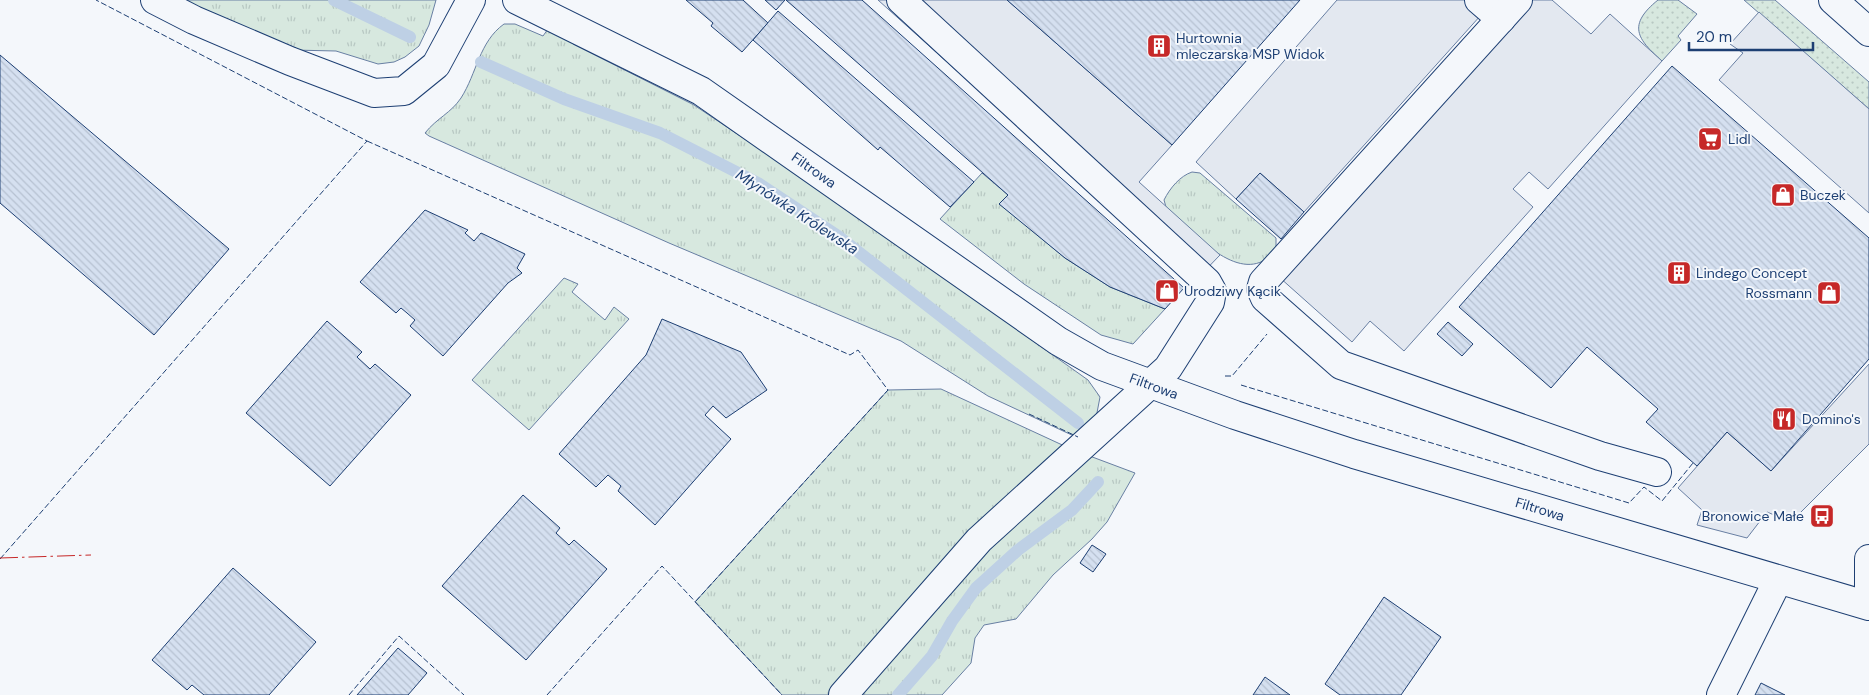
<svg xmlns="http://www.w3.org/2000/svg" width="1869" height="695" viewBox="0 0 1869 695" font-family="'DM Sans',sans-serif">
<defs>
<pattern id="grass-tufts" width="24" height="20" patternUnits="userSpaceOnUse" patternTransform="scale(1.25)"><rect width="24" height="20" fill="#d7e8df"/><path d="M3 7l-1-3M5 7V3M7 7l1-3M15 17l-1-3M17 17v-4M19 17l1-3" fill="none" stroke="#b8c8c3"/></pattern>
<pattern id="garden-dots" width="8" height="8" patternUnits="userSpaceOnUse" patternTransform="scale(1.25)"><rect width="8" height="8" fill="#d7e8df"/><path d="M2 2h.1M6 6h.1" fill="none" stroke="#b8c8c3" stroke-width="1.8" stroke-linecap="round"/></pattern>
<pattern id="building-back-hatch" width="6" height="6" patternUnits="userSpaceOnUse" patternTransform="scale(1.25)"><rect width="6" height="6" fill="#d5e0f0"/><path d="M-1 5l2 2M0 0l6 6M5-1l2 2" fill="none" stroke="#b6c1d1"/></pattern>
</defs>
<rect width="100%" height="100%" fill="#f4f7fb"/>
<g fill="url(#grass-tufts)" stroke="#687fa3">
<path d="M 176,0 L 436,0 L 429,25 L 419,46 L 405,57 L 394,62 L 378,64 L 336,51 L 292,50 Z"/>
<path d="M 504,24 L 515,24 L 543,36 L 550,26 L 561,32 L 573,44 L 694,105 L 818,188 L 1088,380 L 1100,397 L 1096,418 L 1076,437 L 988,396 L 901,341 L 669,243 L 429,136 L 425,133 C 437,118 451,113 461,98 C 477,73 479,42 504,24 Z"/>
<path d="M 1192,172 L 1200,173 L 1276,238 L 1276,247 C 1272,251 1268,259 1263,261 C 1230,278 1188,227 1166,207 L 1164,200 C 1170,188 1180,176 1192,172 Z"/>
<path d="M 982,173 L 1008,195 L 1000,204 L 1065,258 L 1110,287 L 1165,309 L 1133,344 L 1101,335 L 1024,284 L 940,219 Z"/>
<path d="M 564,278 L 578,284 L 572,292 L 605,320 L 614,307 L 629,319 L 529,430 L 472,380 Z"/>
<path d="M 941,389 L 1071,449 L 1135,473 L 1107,522 L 1092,539 L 1053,575 L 1016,619 L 984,625 L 975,638 L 971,663 L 942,695 L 782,695 L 695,602 L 888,390 Z"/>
</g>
<g fill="url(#garden-dots)" stroke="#687fa3">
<path d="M 1658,0 L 1678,0 L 1697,14 L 1678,36 L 1681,40 L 1662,61 C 1637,39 1627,25 1658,0 Z"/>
<path d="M 1744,0 L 1775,0 L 1869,82 L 1869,109 Z"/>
</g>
<g fill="#e3e8f0" stroke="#687fa3">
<path d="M 878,0 L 1007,0 L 1172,145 L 1139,182 L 1220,255 L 1193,283 Z"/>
<path d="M 1337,0 L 1464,0 L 1481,15 L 1304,212 L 1260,173 L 1236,199 L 1196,162 Z"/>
<path d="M 1527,0 L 1552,0 L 1591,34 L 1610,14 L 1662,61 L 1548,189 L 1529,172 L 1513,189 L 1533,207 L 1404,351 L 1370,321 L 1352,342 L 1279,277 Z"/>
<path d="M 1759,12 L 1869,109 L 1869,213 L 1719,80 L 1743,53 L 1730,44 Z"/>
<path d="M 1869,364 L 1869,444 L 1791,522 L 1767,512 L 1747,538 L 1697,525 L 1702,510 L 1678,488 L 1727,432 L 1771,471 Z"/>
</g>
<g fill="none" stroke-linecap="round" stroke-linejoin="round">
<g stroke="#bed0e5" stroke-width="12">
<path d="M 334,0 L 410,37"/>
<path d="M 481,62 L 564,99 L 660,133 L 758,183 L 838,236 L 1078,423"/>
<path d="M 898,695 L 932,656 L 952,621 L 976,588 L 1018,550 L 1072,510 L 1098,482"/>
</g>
</g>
<g fill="url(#building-back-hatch)" stroke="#1d3f73">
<path d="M 686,0 L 743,0 L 768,23 L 742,52 L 711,26 L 713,23 Z"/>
<path d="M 765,0 L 785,0 L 776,10 Z"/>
<path d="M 786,0 L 862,0 L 1184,288 L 1165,309 L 1110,287 L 1065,258 L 999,204 L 1008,195 Z"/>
<path d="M 1007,0 L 1300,0 L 1172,145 Z"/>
<path d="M 778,11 L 974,182 L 950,207 L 880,147 L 878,150 L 753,40 Z"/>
<path d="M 0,55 L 229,249 L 154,335 L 0,203 Z"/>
<path d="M 1672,66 L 1869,238 L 1869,359 L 1771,471 L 1727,432 L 1697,466 L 1646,422 L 1658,409 L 1587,347 L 1551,388 L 1459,307 Z"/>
<path d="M 1260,173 L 1304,212 L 1281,239 L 1236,199 Z"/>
<path d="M 425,210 L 468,230 L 465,233 L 474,241 L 481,233 L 525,254 L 517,268 L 522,273 L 508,283 L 443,356 L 410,326 L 415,320 L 407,313 L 401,308 L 396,313 L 360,282 Z"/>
<path d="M 662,319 L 741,352 L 767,390 L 726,418 L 713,406 L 705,415 L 731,439 L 655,525 L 618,491 L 621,486 L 608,475 L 596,487 L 559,454 L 646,355 Z"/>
<path d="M 327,321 L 362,352 L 357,357 L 370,369 L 375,364 L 411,395 L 330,486 L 246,413 Z"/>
<path d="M 1448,322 L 1473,344 L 1462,356 L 1437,334 Z"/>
<path d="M 523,495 L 560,528 L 556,533 L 569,545 L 574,540 L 607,569 L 526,660 L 442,586 Z"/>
<path d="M 1092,545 L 1106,554 L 1093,572 L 1080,563 Z"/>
<path d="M 233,568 L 316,642 L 269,695 L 204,695 L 192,685 L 187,690 L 152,660 Z"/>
<path d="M 1384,597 L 1441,637 L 1401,695 L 1340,695 L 1325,684 Z"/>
<path d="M 398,648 L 427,673 L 408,695 L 357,695 Z"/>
<path d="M 1265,677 L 1290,695 L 1253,695 Z"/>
<path d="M 1761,683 L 1785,695 L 1755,695 Z"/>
</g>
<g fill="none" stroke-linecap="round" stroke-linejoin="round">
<defs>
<g id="minor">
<path d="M 155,0 L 194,20 L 290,61 L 374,93 L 404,91 L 436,65 L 471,0"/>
<path d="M 517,0 L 701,91 L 1058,341 L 1102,366 L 1235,415 L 1354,454 L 1869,606"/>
<path d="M 1479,0 L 1501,19"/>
<path d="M 1518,0 L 1263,282 L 1261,289 L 1265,298 L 1341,365 L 1600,456 L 1657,472"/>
<path d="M 1833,0 L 1869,32"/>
<path d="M 1869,559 L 1869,602"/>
<path d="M 843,695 L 979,540 L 1168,368 L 1210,302 L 1212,291 L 1207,282 L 901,0"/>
<path d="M 1721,695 L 1778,580"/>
</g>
</defs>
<use href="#minor" stroke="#1d3f73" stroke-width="30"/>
<use href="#minor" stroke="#f4f7fb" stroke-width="28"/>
<g stroke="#1d3f73" stroke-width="1" stroke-dasharray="6 2.5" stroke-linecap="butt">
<path d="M 367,141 L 850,355 L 858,350 L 888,390 L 695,602"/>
<path d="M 1225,376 L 1232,376 L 1267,334"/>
<path d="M 1241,385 L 1629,503 L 1644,487 L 1662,501 L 1693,463"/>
<path d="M 1029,414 L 1078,437"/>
<path d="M 0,559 L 367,141 L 96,0"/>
<path d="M 349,695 L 399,636 L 464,695"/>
<path d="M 547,695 L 662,566 L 782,695"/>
</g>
<path stroke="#c62828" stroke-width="1" stroke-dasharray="18 4 2.5 4" stroke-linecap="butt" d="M 0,558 L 91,555"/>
</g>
<defs>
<symbol id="building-square" viewBox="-11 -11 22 22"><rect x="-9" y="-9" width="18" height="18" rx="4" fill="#c62828" stroke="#f4f7fb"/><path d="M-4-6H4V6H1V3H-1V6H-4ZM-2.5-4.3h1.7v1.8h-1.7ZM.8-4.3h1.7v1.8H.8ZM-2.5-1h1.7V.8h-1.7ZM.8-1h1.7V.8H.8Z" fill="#fff"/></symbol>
<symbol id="supermarket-square" viewBox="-11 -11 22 22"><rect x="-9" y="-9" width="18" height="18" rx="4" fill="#c62828" stroke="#f4f7fb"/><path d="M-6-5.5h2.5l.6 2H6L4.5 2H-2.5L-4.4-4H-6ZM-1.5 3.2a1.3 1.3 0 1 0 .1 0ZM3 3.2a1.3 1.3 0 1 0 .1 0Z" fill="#fff"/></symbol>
<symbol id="shop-square" viewBox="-11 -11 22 22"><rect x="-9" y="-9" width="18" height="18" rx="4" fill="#c62828" stroke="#f4f7fb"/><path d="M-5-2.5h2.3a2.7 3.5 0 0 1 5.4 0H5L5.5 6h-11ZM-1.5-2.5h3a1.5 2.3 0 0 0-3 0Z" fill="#fff"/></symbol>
<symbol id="restaurant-square" viewBox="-11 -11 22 22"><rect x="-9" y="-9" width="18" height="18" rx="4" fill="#c62828" stroke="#f4f7fb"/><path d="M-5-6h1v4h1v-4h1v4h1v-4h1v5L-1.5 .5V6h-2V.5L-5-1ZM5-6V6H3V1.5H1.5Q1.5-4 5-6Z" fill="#fff"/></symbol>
<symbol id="bus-square" viewBox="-11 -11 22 22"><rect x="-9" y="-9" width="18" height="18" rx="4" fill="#c62828" stroke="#f4f7fb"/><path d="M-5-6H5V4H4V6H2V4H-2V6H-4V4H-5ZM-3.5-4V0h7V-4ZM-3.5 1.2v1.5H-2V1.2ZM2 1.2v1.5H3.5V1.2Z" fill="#fff"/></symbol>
</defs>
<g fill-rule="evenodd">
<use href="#building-square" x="1145" y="32" width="28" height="28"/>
<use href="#supermarket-square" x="1696" y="125" width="28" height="28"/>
<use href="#shop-square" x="1769" y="181" width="28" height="28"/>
<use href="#building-square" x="1665" y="259" width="28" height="28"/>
<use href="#shop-square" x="1153" y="277" width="28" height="28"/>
<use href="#shop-square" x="1815" y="279" width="28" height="28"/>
<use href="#restaurant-square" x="1770" y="405" width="28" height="28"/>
<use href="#bus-square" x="1808" y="502" width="28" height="28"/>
</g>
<g text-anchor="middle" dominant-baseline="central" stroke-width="4" stroke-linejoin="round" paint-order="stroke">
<g font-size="14" fill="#1d3f73" stroke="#f4f7fb" text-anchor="start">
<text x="1176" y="38">Hurtownia<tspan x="1176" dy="16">mleczarska MSP Widok</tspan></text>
<text x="1728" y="139">Lidl</text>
<text x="1800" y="195">Buczek</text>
<text x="1696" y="273">Lindego Concept</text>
<text x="1184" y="291">Urodziwy Kącik</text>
<text x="1812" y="293" text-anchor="end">Rossmann</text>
<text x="1802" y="419">Domino's</text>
<text x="1804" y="516" text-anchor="end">Bronowice Małe</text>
</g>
<g font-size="14" fill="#1d3f73" stroke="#f4f7fb">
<text transform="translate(814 170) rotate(35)">Filtrowa</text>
<text transform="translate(1154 386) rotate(20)">Filtrowa</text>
<text transform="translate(1540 509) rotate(17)">Filtrowa</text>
</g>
<g font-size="15" font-style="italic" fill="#1d3f73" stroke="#f4f7fb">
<text transform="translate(797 212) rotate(33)">Młynówka Królewska</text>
</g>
</g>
<path d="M1689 42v8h124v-8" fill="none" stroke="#1d3f73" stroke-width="2.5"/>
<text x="1696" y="42" font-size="15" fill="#1d3f73" stroke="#f4f7fb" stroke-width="4" paint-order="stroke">20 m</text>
</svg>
